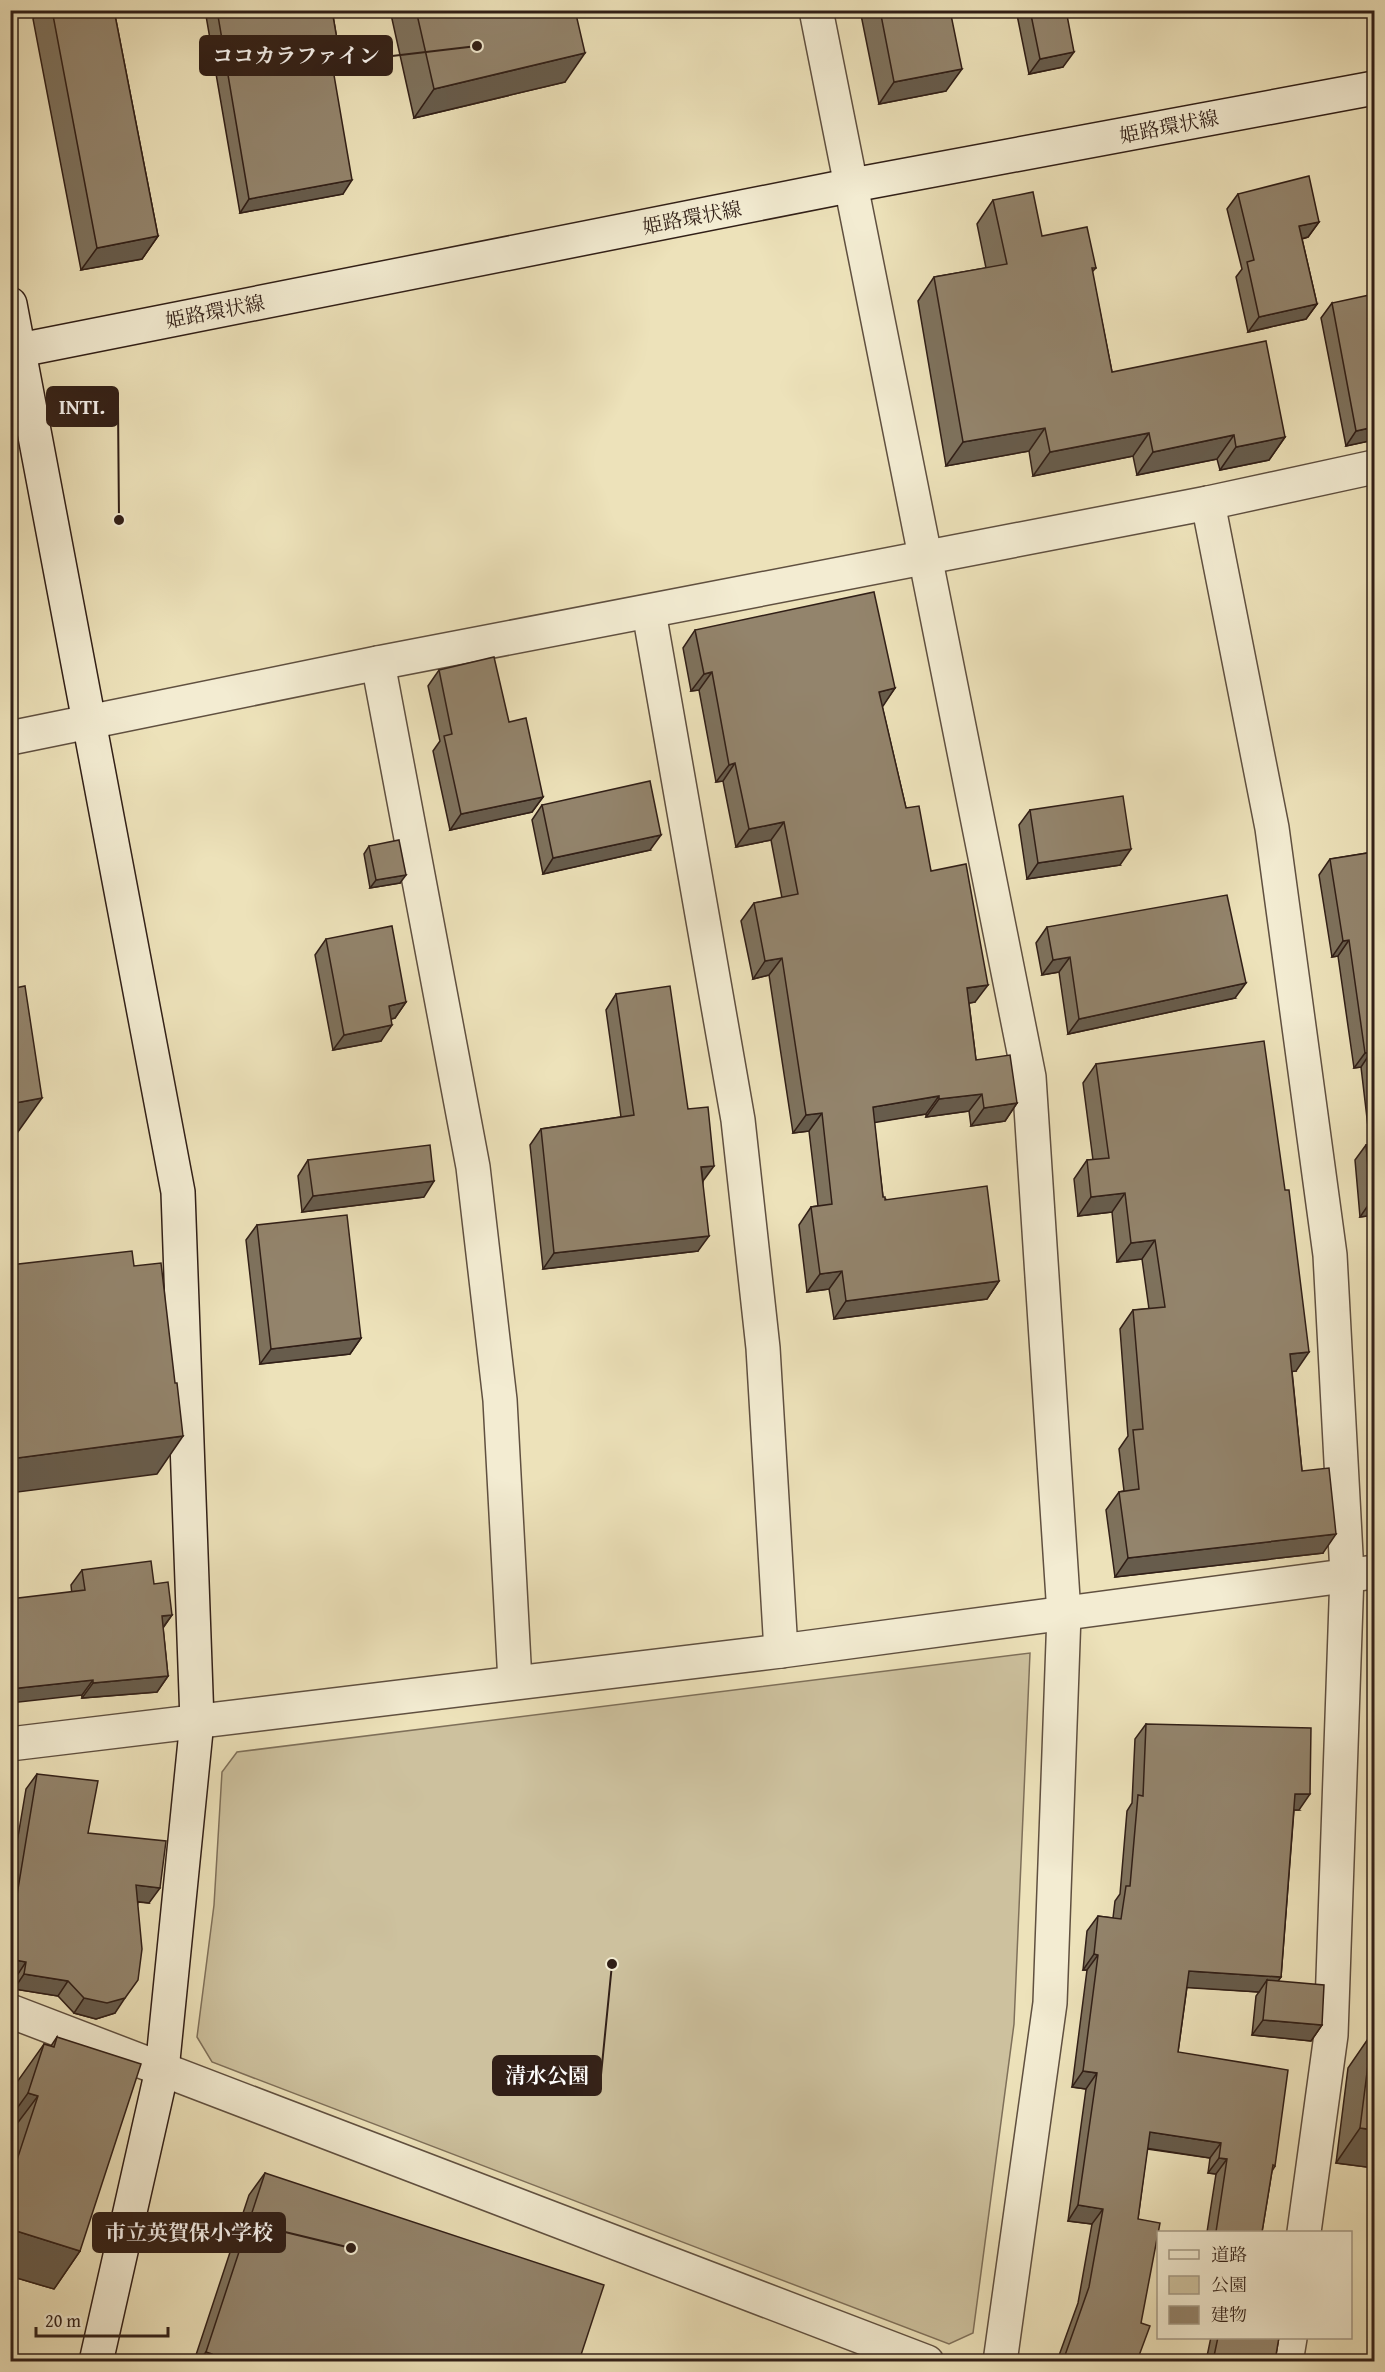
<svg xmlns="http://www.w3.org/2000/svg" width="1385" height="2372" viewBox="0 0 1385 2372" font-family="'Gentium Book Plus','Noto Serif JP',serif">
<rect width="100%" height="100%" fill="#ede2ba"/>
<filter id="stains"><feTurbulence type="fractalNoise" baseFrequency=".00333" numOctaves="4"/><feColorMatrix values="0 0 0 0 .2 0 0 0 0 .09 0 0 0 0 .02 0 0 0 .5 -.17"/></filter>
<radialGradient id="worn" r=".72"><stop offset=".6" stop-color="#630" stop-opacity="0"/><stop offset="1" stop-color="#630" stop-opacity=".3"/></radialGradient>
<path fill="#cdc19e" stroke="#7f705a" stroke-width="1.5" d="M 1030,1653 L 1014,2024 L 973,2333 L 949,2344 L 212,2062 L 197,2037 L 214,1905 L 222,1772 L 237,1752 Z"/>
<g fill="none" stroke-linecap="round" stroke-linejoin="round">
<defs>
<g id="street">
<path d="M 816,10 L 1029,1077 L 1064,1614 L 1050,2003 L 1000,2362"/>
<path d="M 1208,503 L 1272,828 L 1330,1255 L 1347,1574 L 1331,2035 L 1304,2232"/>
<path d="M 649,612 L 738,1120 L 763,1348 L 781,1651"/>
<path d="M 378,663 L 473,1167 L 500,1400 L 515,1682"/>
<path d="M 10,738 L 378,663 L 1208,503 L 1374,467"/>
<path d="M 10,1744 L 781,1651 L 1374,1572"/>
<path d="M 10,2011 L 927,2362"/>
<path d="M 1286,2362 L 1290,2338"/>
</g>
<g id="secondary">
<path d="M 10,304 L 178,1192 L 197,1721 L 162,2070 L 96,2362"/>
<path d="M 10,352 L 853,185 L 1374,88"/>
</g>
</defs>
<use href="#street" stroke="#605040" stroke-width="36"/>
<use href="#secondary" stroke="#311f17" stroke-width="36"/>
<use href="#street" stroke="#f3ecd2" stroke-width="33"/>
<use href="#secondary" stroke="#f3ecd2" stroke-width="33"/>
</g>
<g fill="#7e725d" stroke="#311f17" stroke-width="1.5">
<path d="M 39,10 L 114,10 L 158,236 L 142,259 L 81,270 L 33,19 Z"/>
<path d="M 205,10 L 332,10 L 339,51 L 332,61 L 343,194 L 240,213 Z"/>
<path d="M 390,10 L 575,10 L 565,82 L 414,118 Z"/>
<path d="M 860,10 L 950,10 L 946,91 L 879,104 Z"/>
<path d="M 1016,10 L 1066,10 L 1063,67 L 1029,74 Z"/>
<path d="M 1238,194 L 1319,222 L 1308,237 L 1302,239 L 1317,304 L 1306,319 L 1248,332 L 1236,277 L 1242,269 L 1227,209 Z"/>
<path d="M 993,200 L 1042,236 L 1096,268 L 1092,272 L 1112,372 L 1285,437 L 1269,460 L 1220,470 L 1217,459 L 1137,475 L 1133,456 L 1033,476 L 1029,451 L 946,466 L 918,301 L 934,277 L 986,268 L 977,224 Z"/>
<path d="M 1332,303 L 1374,440 L 1346,446 L 1321,318 Z"/>
<path d="M 695,630 L 895,688 L 882,706 L 906,808 L 931,871 L 975,1002 L 969,1003 L 976,1060 L 1017,1103 L 1005,1121 L 971,1126 L 969,1111 L 926,1117 L 926,1114 L 874,1122 L 883,1197 L 999,1281 L 987,1299 L 834,1319 L 829,1289 L 807,1292 L 799,1225 L 811,1207 L 818,1206 L 809,1131 L 793,1133 L 769,975 L 753,979 L 741,921 L 754,903 L 782,898 L 771,840 L 736,847 L 723,781 L 716,782 L 699,690 L 691,691 L 683,648 Z"/>
<path d="M 439,670 L 509,722 L 543,797 L 532,812 L 450,830 L 433,751 L 440,741 L 428,686 Z"/>
<path d="M 542,805 L 650,850 L 543,874 L 532,820 Z"/>
<path d="M 1030,810 L 1120,865 L 1027,879 L 1019,825 Z"/>
<path d="M 369,846 L 400,883 L 370,888 L 364,854 Z"/>
<path d="M 1374,852 L 1374,1215 L 1360,1217 L 1355,1160 L 1366,1145 L 1370,1144 L 1361,1067 L 1354,1068 L 1338,956 L 1332,957 L 1319,875 L 1330,859 Z"/>
<path d="M 1047,927 L 1235,998 L 1068,1034 L 1059,972 L 1042,975 L 1036,943 Z"/>
<path d="M 326,939 L 406,1002 L 395,1018 L 391,1019 L 381,1041 L 333,1050 L 315,955 Z"/>
<path d="M 616,994 L 688,1109 L 703,1181 L 698,1251 L 543,1269 L 530,1145 L 541,1129 L 621,1117 L 606,1010 Z"/>
<path d="M 1096,1064 L 1296,1371 L 1292,1371 L 1302,1471 L 1323,1553 L 1115,1577 L 1106,1510 L 1119,1492 L 1124,1491 L 1119,1449 L 1128,1436 L 1120,1329 L 1133,1310 L 1149,1309 L 1142,1259 L 1117,1262 L 1112,1212 L 1078,1216 L 1074,1179 L 1087,1160 L 1093,1160 L 1083,1083 Z"/>
<path d="M 308,1160 L 424,1197 L 302,1212 L 298,1176 Z"/>
<path d="M 257,1225 L 361,1338 L 350,1354 L 260,1364 L 246,1240 Z"/>
<path d="M 82,1570 L 154,1584 L 172,1615 L 163,1628 L 168,1676 L 157,1692 L 82,1698 L 71,1585 Z"/>
<path d="M 1374,1618 L 1374,1670 L 1370,1670 Z"/>
<path d="M 1146,1724 L 1299,1810 L 1294,1810 L 1281,1977 L 1278,1981 L 1322,2025 L 1311,2041 L 1252,2035 L 1256,1996 L 1259,1992 L 1187,1987 L 1178,2052 L 1275,2166 L 1272,2171 L 1262,2232 L 1207,2232 L 1216,2174 L 1208,2173 L 1210,2158 L 1147,2149 L 1138,2219 L 1141,2323 L 1137,2361 L 1057,2361 L 1078,2303 L 1092,2224 L 1068,2221 L 1086,2089 L 1072,2087 L 1087,1970 L 1083,1970 L 1087,1931 L 1098,1916 L 1113,1918 L 1115,1901 L 1120,1894 L 1127,1811 L 1132,1803 L 1135,1739 Z"/>
<path d="M 37,1774 L 149,1903 L 138,1902 L 115,2013 L 96,2019 L 74,2013 L 58,1996 L 14,1989 L 16,1977 L 10,1976 L 10,1884 L 26,1789 Z"/>
<path d="M 1372,2033 L 1374,2168 L 1336,2163 L 1348,2068 Z"/>
<path d="M 57,2037 L 80,2251 L 54,2289 L 10,2276 L 10,2103 L 17,2082 L 44,2044 L 51,2046 Z"/>
<path d="M 265,2173 L 579,2361 L 194,2361 L 249,2195 Z"/>
<path d="M 1211,2337 L 1279,2337 L 1275,2361 L 1206,2361 Z"/>
</g>
<g fill="#675c4c" stroke="#311f17" stroke-width="1.5">
<path d="M 339,51 L 329,65 L 330,52 Z"/>
<path d="M 1074,52 L 1063,67 L 1029,74 L 1040,59 Z"/>
<path d="M 585,53 L 565,82 L 414,118 L 434,89 Z"/>
<path d="M 962,69 L 946,91 L 879,104 L 894,82 Z"/>
<path d="M 352,180 L 343,194 L 240,213 L 249,199 Z"/>
<path d="M 1319,222 L 1308,237 L 1289,242 L 1299,226 Z"/>
<path d="M 158,236 L 142,259 L 81,270 L 97,248 Z"/>
<path d="M 1317,304 L 1306,319 L 1248,332 L 1259,317 Z"/>
<path d="M 1374,427 L 1374,440 L 1346,446 L 1356,431 Z"/>
<path d="M 1045,428 L 1029,451 L 946,466 L 963,442 Z"/>
<path d="M 1149,433 L 1133,456 L 1033,476 L 1050,452 Z"/>
<path d="M 1234,435 L 1217,459 L 1137,475 L 1153,452 Z"/>
<path d="M 1285,437 L 1269,460 L 1220,470 L 1236,447 Z"/>
<path d="M 712,672 L 699,690 L 691,691 L 704,674 Z"/>
<path d="M 895,688 L 883,706 L 866,710 L 879,692 Z"/>
<path d="M 735,763 L 723,781 L 716,782 L 729,765 Z"/>
<path d="M 543,797 L 532,812 L 450,830 L 461,814 Z"/>
<path d="M 784,822 L 771,840 L 736,847 L 749,829 Z"/>
<path d="M 661,835 L 650,850 L 543,874 L 553,858 Z"/>
<path d="M 1131,849 L 1120,865 L 1027,879 L 1038,863 Z"/>
<path d="M 406,875 L 400,883 L 370,888 L 376,880 Z"/>
<path d="M 1349,940 L 1338,956 L 1332,957 L 1343,941 Z"/>
<path d="M 1070,957 L 1059,972 L 1042,975 L 1053,960 Z"/>
<path d="M 782,958 L 769,975 L 753,979 L 765,961 Z"/>
<path d="M 1246,983 L 1235,998 L 1068,1034 L 1079,1019 Z"/>
<path d="M 988,985 L 975,1002 L 954,1006 L 967,988 Z"/>
<path d="M 406,1002 L 395,1018 L 378,1022 L 389,1006 Z"/>
<path d="M 392,1025 L 381,1041 L 333,1050 L 344,1035 Z"/>
<path d="M 1371,1052 L 1361,1067 L 1354,1068 L 1365,1053 Z"/>
<path d="M 982,1094 L 969,1111 L 926,1117 L 939,1099 Z"/>
<path d="M 939,1096 L 926,1114 L 860,1125 L 873,1107 Z"/>
<path d="M 42,1098 L 15,1136 L 10,1137 L 10,1104 Z"/>
<path d="M 1017,1103 L 1005,1121 L 971,1126 L 984,1108 Z"/>
<path d="M 822,1113 L 809,1131 L 793,1133 L 806,1115 Z"/>
<path d="M 714,1166 L 703,1181 L 701,1167 Z"/>
<path d="M 434,1181 L 424,1197 L 302,1212 L 313,1196 Z"/>
<path d="M 1125,1193 L 1112,1212 L 1078,1216 L 1091,1197 Z"/>
<path d="M 1371,1201 L 1374,1201 L 1374,1215 L 1360,1217 Z"/>
<path d="M 709,1236 L 698,1251 L 543,1269 L 554,1253 Z"/>
<path d="M 1155,1240 L 1142,1259 L 1117,1262 L 1131,1243 Z"/>
<path d="M 842,1271 L 829,1289 L 807,1292 L 820,1274 Z"/>
<path d="M 999,1281 L 987,1299 L 834,1319 L 846,1301 Z"/>
<path d="M 361,1338 L 350,1354 L 260,1364 L 271,1349 Z"/>
<path d="M 1309,1352 L 1296,1371 L 1277,1373 L 1290,1354 Z"/>
<path d="M 183,1436 L 157,1474 L 10,1493 L 10,1459 Z"/>
<path d="M 1336,1534 L 1323,1553 L 1115,1577 L 1128,1558 Z"/>
<path d="M 172,1615 L 161,1630 L 162,1616 Z"/>
<path d="M 1374,1663 L 1374,1670 L 1370,1670 Z"/>
<path d="M 168,1676 L 157,1692 L 82,1698 L 93,1683 Z"/>
<path d="M 93,1680 L 82,1695 L 10,1703 L 10,1689 Z"/>
<path d="M 1295,1794 L 1310,1794 L 1299,1810 L 1284,1810 Z"/>
<path d="M 136,1885 L 160,1888 L 149,1903 L 125,1900 Z"/>
<path d="M 1094,1954 L 1098,1955 L 1087,1970 L 1083,1970 Z"/>
<path d="M 10,1959 L 26,1962 L 16,1977 L 10,1976 Z"/>
<path d="M 1189,1971 L 1281,1977 L 1270,1992 L 1267,1980 L 1259,1992 L 1178,1987 Z"/>
<path d="M 24,1974 L 68,1981 L 58,1996 L 14,1989 Z"/>
<path d="M 84,1998 L 125,1998 L 115,2013 L 96,2019 L 74,2013 Z"/>
<path d="M 1263,2020 L 1322,2025 L 1311,2041 L 1252,2035 Z"/>
<path d="M 1083,2071 L 1097,2073 L 1086,2089 L 1072,2087 Z"/>
<path d="M 28,2093 L 38,2096 L 10,2133 L 10,2118 Z"/>
<path d="M 1360,2128 L 1374,2130 L 1374,2168 L 1336,2163 Z"/>
<path d="M 1150,2132 L 1221,2143 L 1210,2158 L 1139,2147 Z"/>
<path d="M 1219,2158 L 1227,2159 L 1216,2174 L 1208,2173 Z"/>
<path d="M 1078,2205 L 1103,2209 L 1092,2224 L 1068,2221 Z"/>
<path d="M 10,2229 L 80,2251 L 54,2289 L 10,2276 Z"/>
<path d="M 206,2352 L 212,2354 L 208,2361 L 199,2361 Z"/>
</g>
<g fill="#93846c" stroke="#311f17" stroke-width="1.5">
<path d="M 52,10 L 114,10 L 158,236 L 97,248 Z"/>
<path d="M 217,10 L 332,10 L 339,51 L 330,52 L 352,180 L 249,199 Z"/>
<path d="M 416,10 L 575,10 L 585,53 L 434,89 Z"/>
<path d="M 880,10 L 950,10 L 962,69 L 894,82 Z"/>
<path d="M 1030,10 L 1066,10 L 1074,52 L 1040,59 Z"/>
<path d="M 1309,176 L 1319,222 L 1299,226 L 1317,304 L 1259,317 L 1247,262 L 1254,260 L 1238,194 Z"/>
<path d="M 1033,192 L 1042,236 L 1087,227 L 1096,268 L 1092,268 L 1112,372 L 1266,341 L 1285,437 L 1236,447 L 1234,435 L 1153,452 L 1149,433 L 1050,452 L 1045,428 L 963,442 L 934,277 L 1007,264 L 993,200 Z"/>
<path d="M 1374,294 L 1374,427 L 1356,431 L 1332,303 Z"/>
<path d="M 874,592 L 895,688 L 879,692 L 906,808 L 919,806 L 931,871 L 966,864 L 988,985 L 967,988 L 976,1060 L 1010,1055 L 1017,1103 L 984,1108 L 982,1094 L 939,1099 L 939,1096 L 873,1107 L 883,1197 L 885,1197 L 885,1200 L 987,1186 L 999,1281 L 846,1301 L 842,1271 L 820,1274 L 811,1207 L 832,1204 L 822,1113 L 806,1115 L 782,958 L 765,961 L 754,903 L 798,894 L 784,822 L 749,829 L 735,763 L 729,765 L 712,672 L 704,674 L 695,630 Z"/>
<path d="M 494,657 L 509,722 L 526,718 L 543,797 L 461,814 L 444,736 L 452,734 L 439,670 Z"/>
<path d="M 650,781 L 661,835 L 553,858 L 542,805 Z"/>
<path d="M 1123,796 L 1131,849 L 1038,863 L 1030,810 Z"/>
<path d="M 399,840 L 406,875 L 376,880 L 369,846 Z"/>
<path d="M 1374,852 L 1374,1076 L 1371,1052 L 1365,1053 L 1349,940 L 1343,941 L 1330,859 Z"/>
<path d="M 1227,895 L 1246,983 L 1079,1019 L 1070,957 L 1053,960 L 1047,927 Z"/>
<path d="M 392,926 L 406,1002 L 389,1006 L 392,1025 L 344,1035 L 326,939 Z"/>
<path d="M 25,986 L 42,1098 L 10,1104 L 10,989 Z"/>
<path d="M 670,986 L 688,1109 L 708,1107 L 714,1166 L 701,1167 L 709,1236 L 554,1253 L 541,1129 L 634,1115 L 616,994 Z"/>
<path d="M 1264,1041 L 1285,1190 L 1289,1190 L 1309,1352 L 1290,1354 L 1302,1471 L 1329,1468 L 1336,1534 L 1128,1558 L 1119,1492 L 1139,1489 L 1133,1430 L 1143,1429 L 1133,1310 L 1165,1307 L 1155,1240 L 1131,1243 L 1125,1193 L 1091,1197 L 1087,1160 L 1109,1158 L 1096,1064 Z"/>
<path d="M 1374,1144 L 1374,1201 L 1371,1201 L 1366,1145 Z"/>
<path d="M 430,1145 L 434,1181 L 313,1196 L 308,1160 Z"/>
<path d="M 347,1215 L 361,1338 L 271,1349 L 257,1225 Z"/>
<path d="M 132,1251 L 134,1266 L 161,1263 L 175,1383 L 177,1383 L 183,1436 L 10,1459 L 10,1265 Z"/>
<path d="M 151,1561 L 154,1584 L 168,1582 L 172,1615 L 162,1616 L 168,1676 L 93,1683 L 93,1680 L 10,1689 L 10,1599 L 85,1590 L 82,1570 Z"/>
<path d="M 1146,1724 L 1311,1728 L 1310,1794 L 1295,1794 L 1281,1977 L 1189,1971 L 1178,2052 L 1288,2070 L 1275,2166 L 1273,2165 L 1262,2232 L 1216,2232 L 1227,2159 L 1219,2158 L 1221,2143 L 1150,2132 L 1138,2219 L 1160,2223 L 1141,2323 L 1150,2326 L 1137,2361 L 1063,2361 L 1089,2287 L 1103,2209 L 1078,2205 L 1097,2073 L 1083,2071 L 1098,1955 L 1094,1954 L 1098,1916 L 1121,1919 L 1126,1886 L 1130,1886 L 1138,1795 L 1143,1796 Z"/>
<path d="M 37,1774 L 98,1781 L 88,1833 L 166,1841 L 160,1888 L 136,1885 L 142,1949 L 138,1980 L 125,1998 L 107,2003 L 84,1998 L 68,1981 L 24,1974 L 26,1962 L 10,1959 L 10,1907 L 15,1907 Z"/>
<path d="M 1267,1980 L 1324,1985 L 1322,2025 L 1263,2020 Z"/>
<path d="M 1372,2033 L 1374,2033 L 1374,2130 L 1360,2128 Z"/>
<path d="M 57,2037 L 141,2064 L 80,2251 L 10,2229 L 10,2181 L 38,2096 L 28,2093 L 44,2044 L 54,2047 Z"/>
<path d="M 265,2173 L 604,2285 L 579,2361 L 210,2361 L 212,2354 L 206,2352 Z"/>
<path d="M 1218,2337 L 1279,2337 L 1275,2361 L 1213,2361 Z"/>
</g>
<g text-anchor="middle" dominant-baseline="central" stroke-width="4.5" stroke-linejoin="round" paint-order="stroke">
<g font-size="20" fill="#311f17" stroke="#f3ecd2">
<text transform="translate(1169 126) rotate(-11)">姫路環状線</text>
<text transform="translate(692 217) rotate(-11)">姫路環状線</text>
<text transform="translate(215 311) rotate(-11)">姫路環状線</text>
</g>
</g>
<path fill="none" stroke="#311f17" stroke-width="2" d="M477 46L392 56M119 520L118 406M612 1964L601 2075M351 2248L285 2232"/>
<g fill="#311f17" stroke="#f3ecd2" stroke-width="2">
<circle cx="477" cy="46" r="6"/>
<circle cx="119" cy="520" r="6"/>
<circle cx="612" cy="1964" r="6"/>
<circle cx="351" cy="2248" r="6"/>
</g>
<g fill="#311f17" stroke="#311f17" stroke-width="2">
<rect x="200" y="36" width="192" height="39" rx="6"/>
<rect x="47" y="387" width="71" height="39" rx="6"/>
<rect x="493" y="2056" width="108" height="39" rx="6"/>
<rect x="93" y="2213" width="192" height="39" rx="6"/>
</g>
<g font-size="21" text-anchor="middle" font-weight="bold" fill="#fff">
<text x="296" y="63">ココカラファイン</text>
<text x="82" y="414">INTI.</text>
<text x="547" y="2083">清水公園</text>
<text x="189" y="2240">市立英賀保小学校</text>
</g>
<rect width="1385" height="2372" fill="none" stroke="#ede2ba" stroke-width="36"/>
<rect x="12" y="12" width="1361" height="2348" fill="none" stroke="#311f17" stroke-width="3"/>
<rect x="18" y="18" width="1349" height="2336" fill="none" stroke="#311f17" stroke-width="1.5"/>
<rect x="1157" y="2231" width="195" height="108" fill="#f3ecd2" stroke="#a59a87" stroke-width="1.5"/>
<rect x="1169" y="2250" width="30" height="9" fill="#f3ecd2" stroke="#a59a87" stroke-width="1.5"/>
<text x="1211" y="2261" font-size="18" fill="#311f17">道路</text>
<rect x="1169" y="2276" width="30" height="18" fill="#cdc19e" stroke="#a59a87" stroke-width="1.5"/>
<text x="1211" y="2291" font-size="18" fill="#311f17">公園</text>
<rect x="1169" y="2306" width="30" height="18" fill="#93846c" stroke="#a59a87" stroke-width="1.5"/>
<text x="1211" y="2321" font-size="18" fill="#311f17">建物</text>
<path d="M36 2327v9h132v-9" fill="none" stroke="#311f17" stroke-width="3"/>
<text x="45" y="2327" font-size="18" fill="#311f17" stroke="#f3ecd2" stroke-width="4.5" paint-order="stroke">20 m</text>
<rect width="100%" height="100%" filter="url(#stains)"/>
<rect width="100%" height="100%" fill="url(#worn)"/>
</svg>
